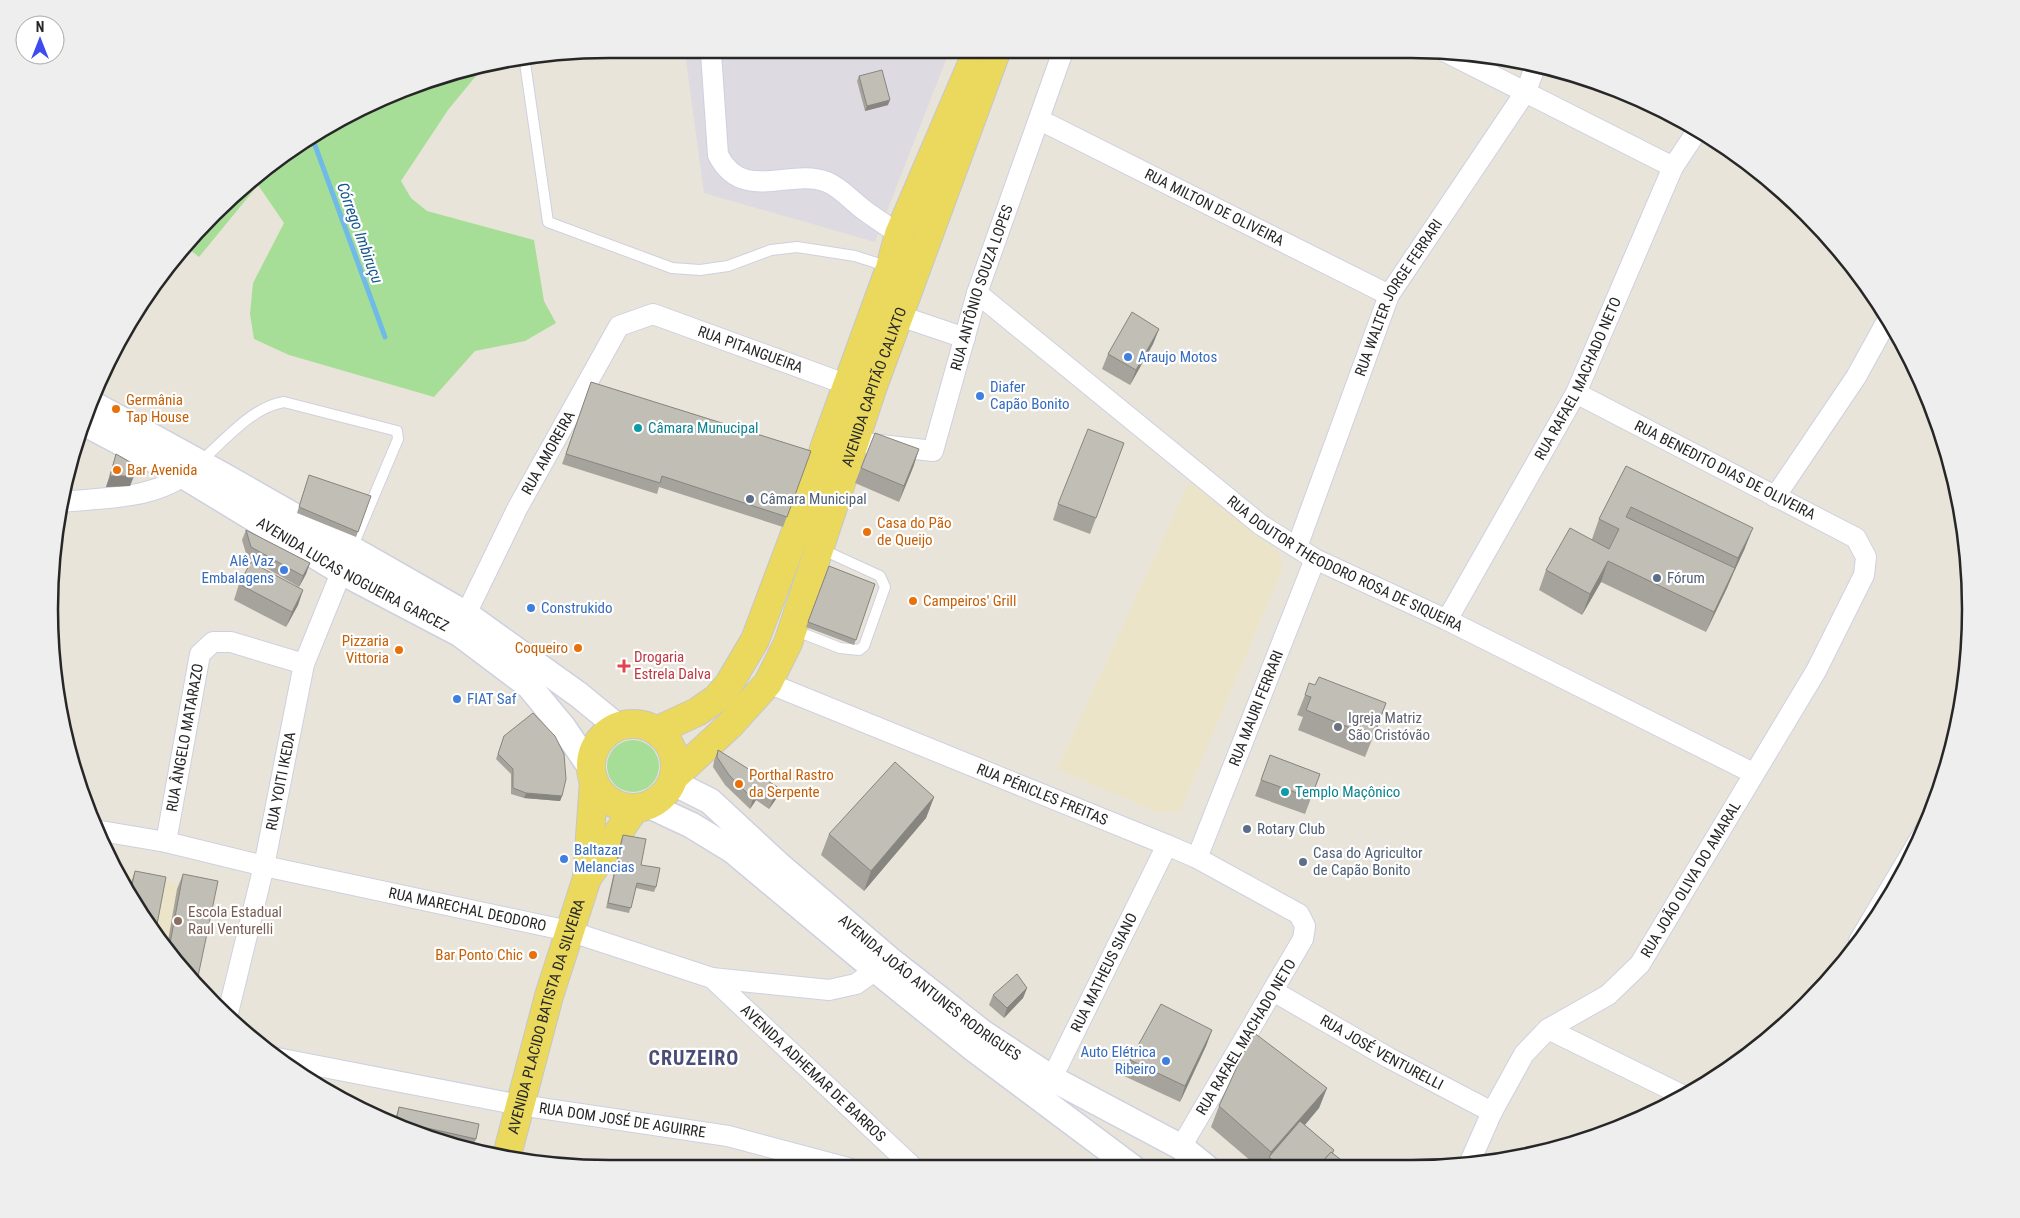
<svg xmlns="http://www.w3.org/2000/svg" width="2020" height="1218" viewBox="0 0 2020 1218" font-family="'Roboto Condensed',sans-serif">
<rect width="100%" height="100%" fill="#e9e4d9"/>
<path fill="#dddae2" d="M 949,52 L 875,242 L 704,193 L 685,53 Z"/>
<g fill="#ebe4c8">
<path d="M 1189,482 L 1279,552 L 1283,568 L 1180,811 L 1159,813 L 1057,769 Z"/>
<path d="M 116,872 L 216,891 L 196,986 L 164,950 Z"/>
</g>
<g fill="#a7de97">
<path d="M 485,65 L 448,110 L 401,181 L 411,198 L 427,211 L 534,240 L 544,301 L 556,323 L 525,341 L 475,351 L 434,397 L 289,355 L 254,339 L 250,314 L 253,283 L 284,223 L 258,185 L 199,257 L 185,246 L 213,213 L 268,164 L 361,107 L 429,78 Z"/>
<circle cx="633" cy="766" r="26"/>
</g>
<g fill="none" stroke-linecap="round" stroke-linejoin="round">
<path stroke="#6fbae8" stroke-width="5" d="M 312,137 L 385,337"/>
<defs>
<g id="service">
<path d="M 524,56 L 548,222 L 672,268 L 700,270 L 728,266 L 771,250 L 797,247 L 855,256 L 889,267"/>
<path d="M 200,462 C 225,440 252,407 284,402 L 397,431 L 398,439 L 352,548"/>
<path d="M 794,630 L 840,648 L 859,650 L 864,646 L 885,587 L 880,576 L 821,549"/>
</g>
<g id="minor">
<path d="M 1442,50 L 1673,167"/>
<path d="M 711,53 L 718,155 C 743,204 790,167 827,182 C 840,187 852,201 864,210 C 875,218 887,226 899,234"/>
<path id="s1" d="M 1040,120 L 1389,295"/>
<path id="s2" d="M 977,293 L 1261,525 L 1315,559 L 1447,620 L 1753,773"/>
<path d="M 900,316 L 965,338"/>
<path id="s3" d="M 855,442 L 933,451 L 977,293 L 1063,51"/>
<path d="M 1775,497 L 1856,377 L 1888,319"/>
<path d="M 61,502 C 106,497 157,500 192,469"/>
<path id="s4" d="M 1297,547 L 1389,295 L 1526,91 L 1535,67"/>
<path id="s5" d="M 466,614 L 518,507 L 619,326 L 653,314 L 848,385"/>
<path id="s6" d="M 1447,620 L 1576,393 L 1673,167 L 1697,131"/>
<path id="s7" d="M 768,683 L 1167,845 L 1197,858 L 1299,914 L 1305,926 L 1303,939 L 1181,1147"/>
<path id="s8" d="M 95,830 L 166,842 L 264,866 L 569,931 L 712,978 L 829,990 L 856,984 L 887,962"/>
<path id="s9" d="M 166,842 L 200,654 L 213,642 L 231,642 L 304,664"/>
<path id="s10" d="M 1197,858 L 1315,559"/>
<path d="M 1859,941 L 1926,829"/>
<path id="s11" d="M 712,978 L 914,1168"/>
<path id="s12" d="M 1273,991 L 1389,1058 L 1492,1112"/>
<path id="s13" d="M 227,1017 L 264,866 L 304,664 L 347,558"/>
<path d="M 1548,1029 L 1686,1097"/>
<path id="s14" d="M 277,1058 L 520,1105 L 728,1136 L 848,1168"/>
<path id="s15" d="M 1046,1090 L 1167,845"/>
<path id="s16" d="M 1469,1164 L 1492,1112 L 1524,1054 L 1548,1029 L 1608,995 L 1640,964 L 1816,671 L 1864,575 L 1866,557 L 1856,538 L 1576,393"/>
</g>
<g id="tertiary">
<path d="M 91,403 L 224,476 L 466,614 L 579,695 L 618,727"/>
<path id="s17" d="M 82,422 L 184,476 L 340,571 L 460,634 L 529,686 L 563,727 L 591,768"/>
<path id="s18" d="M 672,782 L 710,801 L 779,865 L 889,959 L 983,1033 L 1053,1079 L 1181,1147 L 1207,1168"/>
<path d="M 648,805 L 691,825 L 732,850 L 877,971 L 974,1049 L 1133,1168"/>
</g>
<g id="primary">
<circle cx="633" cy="766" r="42"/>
<path d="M 656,731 L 697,712 L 716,699 L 729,684 L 755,640 L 810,494 L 825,446 L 890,268 L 899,234 L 977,52"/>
<path id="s19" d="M 674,777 L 731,724 L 768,683 L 788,643 L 872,389 L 996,52"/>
<path d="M 587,878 L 635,808"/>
<path id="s20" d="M 507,1155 L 549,996 L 587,878 L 594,781"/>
</g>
</defs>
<use href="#service" stroke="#ced0e0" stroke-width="12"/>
<use href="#minor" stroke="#ced0e0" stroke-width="22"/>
<use href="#tertiary" stroke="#ced0e0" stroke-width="28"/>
<use href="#primary" stroke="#c7c7c7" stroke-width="30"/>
<use href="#service" stroke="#fff" stroke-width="10"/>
<use href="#minor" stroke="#fff" stroke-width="20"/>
<use href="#tertiary" stroke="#fff" stroke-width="25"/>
<use href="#primary" stroke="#ead95d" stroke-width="28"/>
</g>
<g fill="#a6a39d">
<path d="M 1567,74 L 1584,77 L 1582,81 Z"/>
<path d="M 859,76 L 888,105 L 865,111 L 857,81 Z"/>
<path d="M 1159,329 L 1153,344 L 1130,385 L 1102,369 L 1108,354 Z"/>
<path d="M 591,382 L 811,451 L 783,527 L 659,487 L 657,494 L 562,464 Z"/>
<path d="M 1124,443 L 1090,534 L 1053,520 L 1058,504 Z"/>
<path d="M 116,454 L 137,466 L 130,486 L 106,487 Z"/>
<path d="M 914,465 L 899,502 L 855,483 L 861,468 Z"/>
<path d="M 1626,466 L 1745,548 L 1733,574 L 1727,588 L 1706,632 L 1601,582 L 1582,615 L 1539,590 L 1546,570 L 1592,539 L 1599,519 Z"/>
<path d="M 309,475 L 371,496 L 356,537 L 297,513 Z"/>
<path d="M 246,530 L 310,563 L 306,574 L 299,587 L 247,557 L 242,540 Z"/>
<path d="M 829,566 L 875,584 L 854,645 L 806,627 Z"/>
<path d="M 239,584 L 303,590 L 298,605 L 286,627 L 234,600 Z"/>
<path d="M 1315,685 L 1386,703 L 1365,757 L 1298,730 L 1303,717 L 1297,715 L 1305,695 Z"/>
<path d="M 504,736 L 562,796 L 560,801 L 524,798 L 511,794 L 511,774 L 496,759 Z"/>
<path d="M 718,750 L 776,799 L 769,809 L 756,800 L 750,809 L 725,785 L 713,767 L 714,761 Z"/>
<path d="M 1270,755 L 1320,774 L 1305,814 L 1255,796 Z"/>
<path d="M 934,797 L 926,818 L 864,891 L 821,855 L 829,834 Z"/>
<path d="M 623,835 L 641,865 L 656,887 L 654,892 L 636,888 L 629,913 L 606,908 L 621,840 Z"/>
<path d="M 135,871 L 155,935 L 128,891 Z"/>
<path d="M 183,874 L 196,986 L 166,952 L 177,889 Z"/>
<path d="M 1027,988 L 1023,998 L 1004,1018 L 989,1005 L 993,995 Z"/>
<path d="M 1212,1030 L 1206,1046 L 1180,1102 L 1124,1076 L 1130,1060 Z"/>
<path d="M 1327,1088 L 1319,1108 L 1305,1125 L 1334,1150 L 1333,1153 L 1351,1168 L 1259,1168 L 1211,1127 L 1219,1106 Z"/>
<path d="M 399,1107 L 476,1139 L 472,1148 L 429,1139 L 394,1122 Z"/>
</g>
<g fill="#87857f">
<path d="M 890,100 L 888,105 L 865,111 L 867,106 Z"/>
<path d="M 1159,329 L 1153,344 L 1130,385 L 1136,370 Z"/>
<path d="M 919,449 L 914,465 L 899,502 L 904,486 Z"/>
<path d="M 110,476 L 134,476 L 130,486 L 106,487 Z"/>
<path d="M 1753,528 L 1745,548 L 1733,574 L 1727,588 L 1706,632 L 1714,612 L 1733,572 L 1738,558 Z"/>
<path d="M 1608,561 L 1601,582 L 1582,615 L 1590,594 Z"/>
<path d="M 310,563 L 306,574 L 299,587 L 303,576 Z"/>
<path d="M 303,590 L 298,605 L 286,627 L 292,612 Z"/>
<path d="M 1386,703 L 1379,723 L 1365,757 L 1373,737 Z"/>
<path d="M 779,788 L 776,799 L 769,809 L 773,799 Z"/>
<path d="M 760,790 L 756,800 L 750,809 L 753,799 Z"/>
<path d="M 526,793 L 562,796 L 560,801 L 524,798 Z"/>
<path d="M 934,797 L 926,818 L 864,891 L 871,871 Z"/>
<path d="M 1027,988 L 1023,998 L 1004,1018 L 1007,1008 Z"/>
<path d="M 1212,1030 L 1206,1046 L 1180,1102 L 1185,1086 Z"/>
<path d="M 1327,1088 L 1319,1108 L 1274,1161 L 1269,1157 L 1271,1152 Z"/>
</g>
<g fill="#c1beb6" stroke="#87857f">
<path d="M 882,70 L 890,100 L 867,106 L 859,76 Z"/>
<path d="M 1132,312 L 1159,329 L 1136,370 L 1108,354 Z"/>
<path d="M 591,382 L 811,451 L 787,517 L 662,476 L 660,483 L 566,454 Z"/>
<path d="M 1088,429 L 1124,443 L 1096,518 L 1058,504 Z"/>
<path d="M 875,433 L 919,449 L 904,486 L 861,468 Z"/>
<path d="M 116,454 L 137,466 L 134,476 L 110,476 Z"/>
<path d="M 1626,466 L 1753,528 L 1738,558 L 1631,507 L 1626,517 L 1735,568 L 1714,612 L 1608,561 L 1590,594 L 1546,570 L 1570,528 L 1609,549 L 1619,529 L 1599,519 Z"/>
<path d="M 309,475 L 371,496 L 358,532 L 299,507 Z"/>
<path d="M 246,530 L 310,563 L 303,576 L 251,547 Z"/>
<path d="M 251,562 L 303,590 L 292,612 L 239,584 Z"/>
<path d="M 829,566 L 875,584 L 856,640 L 808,622 Z"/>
<path d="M 1319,677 L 1386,703 L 1373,737 L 1306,710 L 1311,697 L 1305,695 L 1309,683 L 1315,685 Z"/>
<path d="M 533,713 L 555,736 L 564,754 L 566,779 L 562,796 L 526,793 L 513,788 L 513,769 L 498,754 L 504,736 Z"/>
<path d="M 718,750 L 779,788 L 773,799 L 760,790 L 753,799 L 729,775 L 717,757 Z"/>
<path d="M 1270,755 L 1320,774 L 1311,798 L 1261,780 Z"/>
<path d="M 895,762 L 934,797 L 871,871 L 829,834 Z"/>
<path d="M 623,835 L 646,839 L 641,865 L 660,868 L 656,887 L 637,883 L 631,908 L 608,903 Z"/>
<path d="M 110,863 L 116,864 L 115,871 Z"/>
<path d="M 135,871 L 166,877 L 155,935 L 130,894 Z"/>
<path d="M 183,874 L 218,881 L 196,986 L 168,954 Z"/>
<path d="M 1017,974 L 1027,988 L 1007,1008 L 993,995 Z"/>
<path d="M 1161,1004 L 1212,1030 L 1185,1086 L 1130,1060 Z"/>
<path d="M 1253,1032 L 1327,1088 L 1271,1152 L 1219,1106 Z"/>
<path d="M 399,1107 L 479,1124 L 476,1139 L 396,1121 Z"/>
<path d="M 1300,1121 L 1334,1150 L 1332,1153 L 1331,1152 L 1317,1168 L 1282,1168 L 1269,1157 Z"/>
<path d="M 1331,1152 L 1351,1168 L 1317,1168 Z"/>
</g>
<g fill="#3f7fe0" stroke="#fff" stroke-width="2">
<circle cx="1128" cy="357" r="5"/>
<circle cx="980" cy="396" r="5"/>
<circle cx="284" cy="570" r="5"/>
<circle cx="531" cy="608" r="5"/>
<circle cx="457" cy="699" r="5"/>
<circle cx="564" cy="859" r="5"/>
<circle cx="1166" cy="1061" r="5"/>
</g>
<g fill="#e8710a" stroke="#fff" stroke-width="2">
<circle cx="116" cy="409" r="5"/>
<circle cx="117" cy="470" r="5"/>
<circle cx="867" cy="532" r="5"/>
<circle cx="913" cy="601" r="5"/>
<circle cx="578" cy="648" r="5"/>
<circle cx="399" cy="650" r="5"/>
<circle cx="739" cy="784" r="5"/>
<circle cx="533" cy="955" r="5"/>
</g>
<g fill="#0f9aa8" stroke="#fff" stroke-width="2">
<circle cx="638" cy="428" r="5"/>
<circle cx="1285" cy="792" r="5"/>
</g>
<g fill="#5c6f8a" stroke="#fff" stroke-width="2">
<circle cx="750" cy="499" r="5"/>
<circle cx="1657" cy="578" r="5"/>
<circle cx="1247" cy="829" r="5"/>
<circle cx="1303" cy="862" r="5"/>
</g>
<path fill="#e0444e" stroke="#fff" stroke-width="2" d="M621.5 658.5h5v5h5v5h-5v5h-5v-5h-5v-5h5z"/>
<circle fill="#6b7280" stroke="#fff" stroke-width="2" cx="1338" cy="727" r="5"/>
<circle fill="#8d6e63" stroke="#fff" stroke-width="2" cx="178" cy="921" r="5"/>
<g text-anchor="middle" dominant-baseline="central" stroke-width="4.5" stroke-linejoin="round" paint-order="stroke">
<g font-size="15" fill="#272727" stroke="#fff">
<text stroke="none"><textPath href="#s1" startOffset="195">RUA MILTON DE OLIVEIRA</textPath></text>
<text stroke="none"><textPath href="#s3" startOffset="249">RUA ANTÔNIO SOUZA LOPES</textPath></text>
<text stroke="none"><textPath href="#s4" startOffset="270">RUA WALTER JORGE FERRARI</textPath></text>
<text stroke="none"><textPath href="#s5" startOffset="466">RUA PITANGUEIRA</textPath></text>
<text stroke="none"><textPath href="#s6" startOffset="275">RUA RAFAEL MACHADO NETO</textPath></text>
<text stroke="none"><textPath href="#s19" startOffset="448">AVENIDA CAPITÃO CALIXTO</textPath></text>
<text stroke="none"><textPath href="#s5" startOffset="181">RUA AMOREIRA</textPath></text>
<text transform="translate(1725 470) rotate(27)">RUA BENEDITO DIAS DE OLIVEIRA</text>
<text stroke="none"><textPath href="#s2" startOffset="459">RUA DOUTOR THEODORO ROSA DE SIQUEIRA</textPath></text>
<text stroke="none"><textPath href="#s17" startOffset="311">AVENIDA LUCAS NOGUEIRA GARCEZ</textPath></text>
<text stroke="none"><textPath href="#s10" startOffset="161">RUA MAURI FERRARI</textPath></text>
<text stroke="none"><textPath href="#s9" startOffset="106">RUA ÂNGELO MATARAZO</textPath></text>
<text stroke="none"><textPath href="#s13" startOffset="242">RUA YOITI IKEDA</textPath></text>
<text stroke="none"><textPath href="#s7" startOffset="296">RUA PÉRICLES FREITAS</textPath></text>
<text stroke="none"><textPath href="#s16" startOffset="370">RUA JOÃO OLIVA DO AMARAL</textPath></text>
<text stroke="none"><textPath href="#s8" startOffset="381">RUA MARECHAL DEODORO</textPath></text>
<text stroke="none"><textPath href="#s15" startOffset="131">RUA MATHEUS SIANO</textPath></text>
<text stroke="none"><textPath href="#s18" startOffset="331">AVENIDA JOÃO ANTUNES RODRIGUES</textPath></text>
<text stroke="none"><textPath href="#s20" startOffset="144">AVENIDA PLACIDO BATISTA DA SILVEIRA</textPath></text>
<text transform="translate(1246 1037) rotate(-59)">RUA RAFAEL MACHADO NETO</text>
<text stroke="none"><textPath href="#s12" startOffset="125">RUA JOSÉ VENTURELLI</textPath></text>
<text stroke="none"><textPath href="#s11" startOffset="139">AVENIDA ADHEMAR DE BARROS</textPath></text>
<text stroke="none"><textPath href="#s14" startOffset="351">RUA DOM JOSÉ DE AGUIRRE</textPath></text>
</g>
<g font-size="15" fill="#366cbe" stroke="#fff" text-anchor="start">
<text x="1138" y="357">Araujo Motos</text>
<text x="990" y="387">Diafer<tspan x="990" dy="17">Capão Bonito</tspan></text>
<text x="274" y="561" text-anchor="end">Alê Vaz<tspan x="274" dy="17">Embalagens</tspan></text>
<text x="541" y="608">Construkido</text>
<text x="467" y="699">FIAT Saf</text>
<text x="574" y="850">Baltazar<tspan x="574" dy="17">Melancias</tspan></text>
<text x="1156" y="1052" text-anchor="end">Auto Elétrica<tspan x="1156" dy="17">Ribeiro</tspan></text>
</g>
<g font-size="15" fill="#c56008" stroke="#fff" text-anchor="start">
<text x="126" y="400">Germânia<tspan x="126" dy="17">Tap House</tspan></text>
<text x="127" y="470">Bar Avenida</text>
<text x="877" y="523">Casa do Pão<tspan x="877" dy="17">de Queijo</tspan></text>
<text x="923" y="601">Campeiros' Grill</text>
<text x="389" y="641" text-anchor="end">Pizzaria<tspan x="389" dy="17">Vittoria</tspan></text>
<text x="568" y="648" text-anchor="end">Coqueiro</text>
<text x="749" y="775">Porthal Rastro<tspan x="749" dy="17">da Serpente</tspan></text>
<text x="523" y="955" text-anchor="end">Bar Ponto Chic</text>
</g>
<g font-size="15" fill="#0d838f" stroke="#fff" text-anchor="start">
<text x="648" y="428">Câmara Munucipal</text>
<text x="1295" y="792">Templo Maçônico</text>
</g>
<g font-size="15" fill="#4e5e75" stroke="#fff" text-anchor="start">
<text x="760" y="499">Câmara Municipal</text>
<text x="1667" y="578">Fórum</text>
<text x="1257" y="829">Rotary Club</text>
<text x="1313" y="853">Casa do Agricultor<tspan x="1313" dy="17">de Capão Bonito</tspan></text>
</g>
<g font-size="15" fill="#be3a42" stroke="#fff" text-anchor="start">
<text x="634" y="657">Drogaria<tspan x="634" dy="17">Estrela Dalva</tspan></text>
</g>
<g font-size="15" fill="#5b616d" stroke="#fff" text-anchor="start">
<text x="1348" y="718">Igreja Matriz<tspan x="1348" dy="17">São Cristóvão</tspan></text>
</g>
<g font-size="15" fill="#785e54" stroke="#fff" text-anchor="start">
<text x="188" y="912">Escola Estadual<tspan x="188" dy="17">Raul Venturelli</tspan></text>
</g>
<g font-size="16" font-style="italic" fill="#125690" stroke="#fff">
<text transform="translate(360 233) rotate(70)">Córrego Imbiruçu</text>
</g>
<g font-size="20" font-weight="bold" letter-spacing="1" fill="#4a4d75" stroke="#fff">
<text x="694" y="1058">CRUZEIRO</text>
</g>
</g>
<path d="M0 0H2020V1218H0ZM609 58H1411A551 551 0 0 1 1962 609V609A551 551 0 0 1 1411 1160H609A551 551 0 0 1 58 609V609A551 551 0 0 1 609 58Z" fill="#eee" fill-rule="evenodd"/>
<path fill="none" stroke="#272727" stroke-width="2.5" d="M609 58H1411A551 551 0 0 1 1962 609V609A551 551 0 0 1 1411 1160H609A551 551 0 0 1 58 609V609A551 551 0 0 1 609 58Z"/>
<g transform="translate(40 40)"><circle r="24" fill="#ffffff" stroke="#a9a9a9"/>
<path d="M0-4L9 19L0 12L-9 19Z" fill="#3e4bf1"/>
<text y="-8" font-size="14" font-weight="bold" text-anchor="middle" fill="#272727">N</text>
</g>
</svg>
